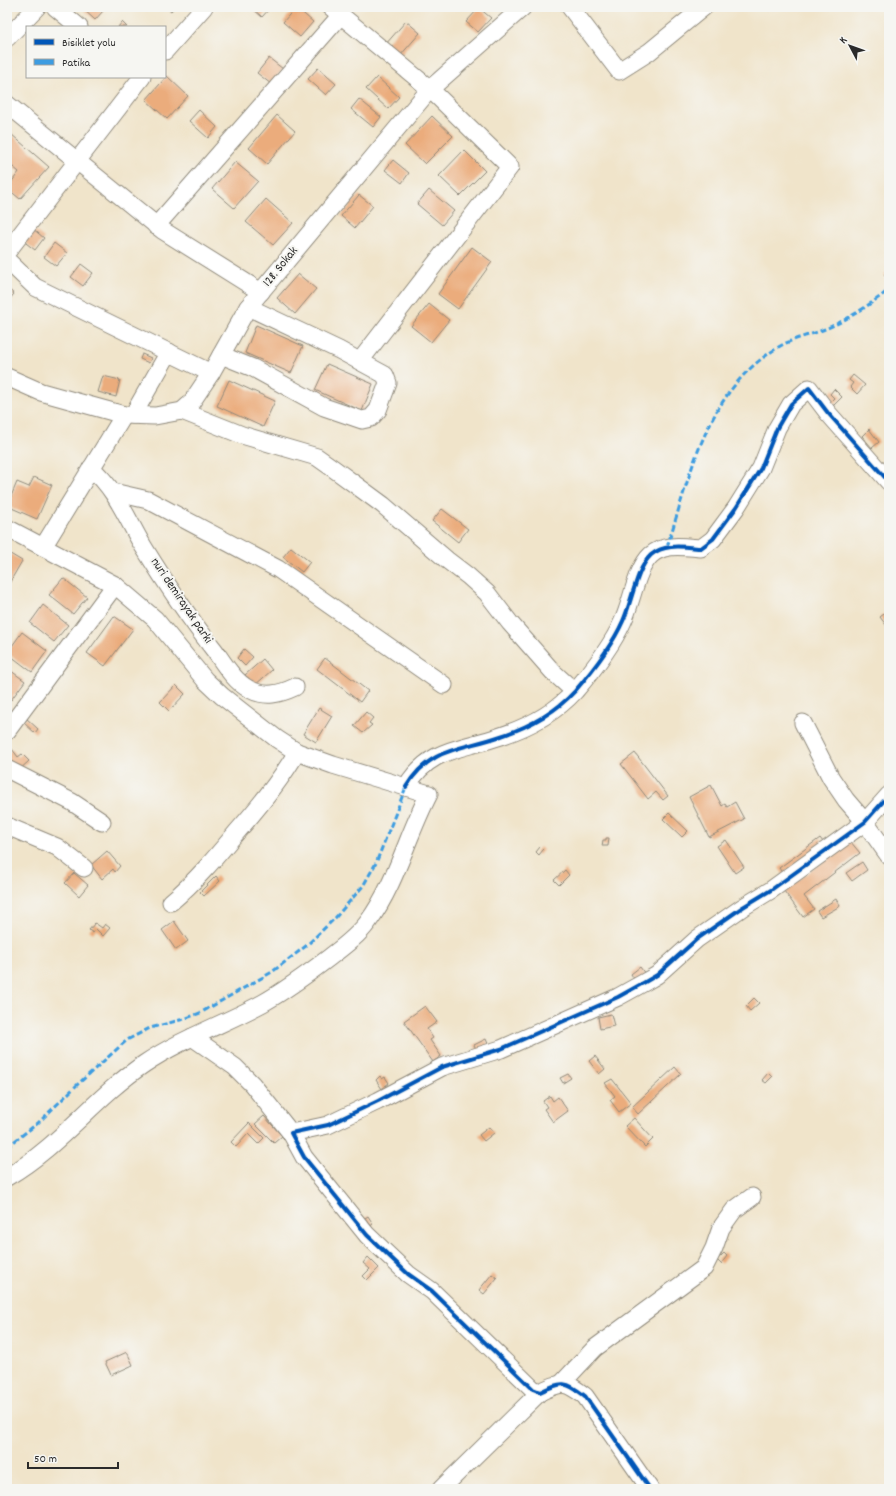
<svg xmlns="http://www.w3.org/2000/svg" width="896" height="1496" viewBox="0 0 896 1496" font-family="Dekko,sans-serif">
<rect width="100%" height="100%" fill="#f6f6f2"/>
<filter id="ink" filterUnits="userSpaceOnUse"><feTurbulence type="fractalNoise" baseFrequency=".025" numOctaves="2"/><feDisplacementMap in="SourceGraphic" scale="8" xChannelSelector="R" yChannelSelector="G"/><feConvolveMatrix kernelMatrix="1 2 1 2 8 2 1 2 1" color-interpolation-filters="sRGB"/></filter>
<filter id="wash" filterUnits="userSpaceOnUse"><feTurbulence type="fractalNoise" baseFrequency=".012" numOctaves="4" result="noise"/><feDisplacementMap in="SourceGraphic" scale="16" xChannelSelector="R" yChannelSelector="G"/><feGaussianBlur stdDeviation="0.9" result="paint"/><feColorMatrix in="noise" values="0 0 0 0 0 0 0 0 0 0 0 0 0 0 0 0 0 1.4 0 .05"/><feComposite in="paint" operator="in"/></filter>
<g filter="url(#wash)">
<rect width="100%" height="100%" fill="#f0e4ca"/>
<g id="blocks">
<g fill="#ebac7b">
<path d="M 83,7 L 98,7 L 103,11 L 95,20 L 82,8 Z"/>
<path d="M 166,7 L 175,7 L 171,11 Z"/>
<path d="M 251,7 L 271,7 L 262,17 Z"/>
<path d="M 296,7 L 313,22 L 300,37 L 283,22 Z"/>
<path d="M 479,8 L 491,18 L 478,32 L 466,22 Z"/>
<path d="M 406,21 L 420,33 L 399,57 L 385,45 Z"/>
<path d="M 122,22 L 127,27 L 118,27 Z"/>
<path d="M 269,58 L 283,69 L 271,84 L 257,73 Z"/>
<path d="M 318,68 L 336,84 L 326,95 L 308,79 Z"/>
<path d="M 167,76 L 188,96 L 167,119 L 146,100 Z"/>
<path d="M 377,77 L 399,97 L 388,109 L 366,89 Z"/>
<path d="M 359,99 L 381,117 L 373,127 L 351,109 Z"/>
<path d="M 199,110 L 217,127 L 208,138 L 189,121 Z"/>
<path d="M 277,115 L 295,131 L 267,164 L 249,148 Z"/>
<path d="M 432,116 L 453,136 L 425,164 L 405,145 Z"/>
<path d="M 11,134 L 49,167 L 20,199 L 7,188 L 19,172 L 7,162 L 7,139 Z"/>
<path d="M 464,150 L 485,171 L 460,196 L 439,176 Z"/>
<path d="M 393,160 L 409,173 L 402,183 L 385,170 Z"/>
<path d="M 235,162 L 258,181 L 234,208 L 212,189 Z"/>
<path d="M 429,190 L 454,211 L 442,225 L 417,204 Z"/>
<path d="M 359,195 L 373,206 L 355,228 L 341,216 Z"/>
<path d="M 266,199 L 293,223 L 273,245 L 246,222 Z"/>
<path d="M 32,228 L 44,238 L 35,250 L 22,240 Z"/>
<path d="M 54,243 L 67,253 L 56,266 L 44,257 Z"/>
<path d="M 472,247 L 492,262 L 458,309 L 438,294 Z"/>
<path d="M 81,264 L 93,273 L 83,286 L 71,277 Z"/>
<path d="M 888,271 L 889,275 L 886,277 L 884,275 Z"/>
<path d="M 298,274 L 316,289 L 295,314 L 277,298 Z"/>
<path d="M 7,288 L 14,294 L 7,302 Z"/>
<path d="M 429,304 L 449,320 L 431,342 L 411,326 Z"/>
<path d="M 256,325 L 303,346 L 291,373 L 245,353 Z"/>
<path d="M 142,354 L 151,358 L 149,363 L 140,359 Z"/>
<path d="M 327,364 L 373,384 L 362,411 L 315,390 Z"/>
<path d="M 853,375 L 865,385 L 857,394 L 850,387 L 853,383 L 849,380 Z"/>
<path d="M 103,376 L 120,380 L 116,397 L 98,392 Z"/>
<path d="M 229,380 L 275,401 L 263,427 L 217,406 Z"/>
<path d="M 834,389 L 842,397 L 833,406 L 829,403 L 834,398 L 830,394 Z"/>
<path d="M 869,429 L 879,442 L 872,448 L 862,436 Z"/>
<path d="M 34,477 L 52,485 L 37,519 L 7,506 L 17,482 L 29,487 Z"/>
<path d="M 442,509 L 468,529 L 458,542 L 432,521 Z"/>
<path d="M 291,547 L 310,562 L 302,572 L 283,557 Z"/>
<path d="M 7,552 L 22,561 L 7,587 Z"/>
<path d="M 63,578 L 87,597 L 73,614 L 49,595 Z"/>
<path d="M 43,605 L 68,625 L 54,642 L 30,623 Z"/>
<path d="M 889,610 L 889,629 L 880,617 Z"/>
<path d="M 114,616 L 133,629 L 105,666 L 87,653 Z"/>
<path d="M 22,632 L 47,651 L 32,672 L 7,653 Z"/>
<path d="M 244,649 L 253,657 L 245,666 L 237,658 Z"/>
<path d="M 325,658 L 368,691 L 360,702 L 317,669 Z"/>
<path d="M 263,659 L 272,670 L 254,686 L 245,675 Z"/>
<path d="M 7,668 L 25,681 L 11,700 L 7,698 Z"/>
<path d="M 176,685 L 185,694 L 169,711 L 160,702 Z"/>
<path d="M 319,708 L 332,716 L 316,742 L 303,734 Z"/>
<path d="M 366,712 L 373,718 L 369,723 L 372,725 L 363,733 L 354,726 Z"/>
<path d="M 26,718 L 38,729 L 35,733 L 23,722 Z"/>
<path d="M 12,749 L 18,757 L 22,754 L 29,761 L 19,770 L 7,764 L 7,754 Z"/>
<path d="M 635,753 L 668,796 L 663,800 L 656,792 L 648,799 L 621,764 Z"/>
<path d="M 711,785 L 722,806 L 725,804 L 727,807 L 735,802 L 744,819 L 709,837 L 689,797 Z"/>
<path d="M 669,813 L 688,831 L 682,837 L 663,819 Z"/>
<path d="M 606,838 L 609,838 L 608,846 L 602,846 L 603,840 L 606,840 Z"/>
<path d="M 820,838 L 827,847 L 785,877 L 779,868 Z"/>
<path d="M 726,840 L 744,867 L 735,873 L 717,846 Z"/>
<path d="M 850,841 L 860,853 L 804,896 L 814,909 L 803,917 L 784,891 Z"/>
<path d="M 540,847 L 543,850 L 539,855 L 536,852 Z"/>
<path d="M 107,851 L 120,866 L 115,872 L 113,869 L 102,879 L 91,865 Z"/>
<path d="M 862,862 L 867,870 L 852,881 L 846,873 Z"/>
<path d="M 565,870 L 569,875 L 559,885 L 554,880 Z"/>
<path d="M 74,873 L 88,885 L 79,896 L 65,883 Z"/>
<path d="M 216,876 L 220,881 L 204,896 L 200,892 Z"/>
<path d="M 836,899 L 840,906 L 821,917 L 817,911 Z"/>
<path d="M 174,921 L 188,941 L 176,950 L 162,930 Z"/>
<path d="M 95,923 L 102,928 L 105,924 L 110,928 L 103,936 L 96,929 L 93,933 L 89,930 Z"/>
<path d="M 640,967 L 648,978 L 638,985 L 631,974 Z"/>
<path d="M 754,998 L 759,1003 L 750,1011 L 746,1006 Z"/>
<path d="M 425,1006 L 437,1022 L 427,1029 L 433,1038 L 430,1040 L 441,1056 L 433,1062 L 404,1021 Z"/>
<path d="M 611,1014 L 614,1026 L 600,1029 L 598,1017 Z"/>
<path d="M 486,1039 L 489,1046 L 478,1052 L 474,1045 Z"/>
<path d="M 595,1056 L 605,1069 L 599,1074 L 589,1061 Z"/>
<path d="M 675,1067 L 681,1074 L 638,1114 L 632,1107 Z"/>
<path d="M 768,1073 L 772,1077 L 766,1083 L 762,1080 Z"/>
<path d="M 568,1074 L 571,1078 L 563,1083 L 560,1078 Z"/>
<path d="M 380,1076 L 382,1079 L 385,1077 L 389,1083 L 385,1086 L 390,1092 L 386,1095 L 376,1080 Z"/>
<path d="M 612,1079 L 631,1103 L 619,1112 L 610,1100 L 615,1096 L 605,1083 Z"/>
<path d="M 550,1096 L 553,1101 L 558,1097 L 568,1111 L 553,1122 L 544,1109 L 547,1107 L 543,1101 Z"/>
<path d="M 264,1116 L 282,1136 L 274,1143 L 255,1124 Z"/>
<path d="M 634,1118 L 653,1139 L 645,1147 L 625,1126 Z"/>
<path d="M 249,1123 L 264,1138 L 258,1144 L 248,1134 L 236,1147 L 231,1142 Z"/>
<path d="M 489,1127 L 494,1133 L 484,1141 L 479,1135 Z"/>
<path d="M 368,1216 L 373,1224 L 368,1228 L 362,1220 Z"/>
<path d="M 724,1253 L 727,1256 L 721,1264 L 717,1260 Z"/>
<path d="M 368,1257 L 379,1268 L 367,1280 L 363,1276 L 370,1269 L 363,1263 Z"/>
<path d="M 492,1274 L 497,1278 L 484,1294 L 479,1290 Z"/>
<path d="M 127,1352 L 133,1365 L 111,1375 L 105,1362 Z"/>
</g>
</g>
</g>
<g filter="url(#ink)">
<use href="#blocks" fill-opacity="0" stroke="#8e887a" stroke-width="1"/>
<g fill="none" stroke-linecap="round" stroke-linejoin="round">
<defs>
<g id="minor">
<path d="M 55,7 L 79,27"/>
<path d="M 331,7 L 430,89 L 510,167 L 360,361"/>
<path d="M 570,7 L 619,71 L 649,52 L 704,7"/>
<path d="M 7,38 L 37,7"/>
<path d="M 165,51 L 204,7"/>
<path d="M 7,104 L 162,230 L 261,292"/>
<path d="M 156,226 L 341,15"/>
<path d="M 7,252 L 142,77"/>
<path d="M 7,260 L 35,287 L 211,373"/>
<path d="M 221,355 L 253,368 L 324,407 L 362,420 L 371,418 L 378,410 L 388,383 L 385,375 L 339,350 L 248,307"/>
<path d="M 7,377 L 41,392 L 124,415 L 155,416 L 182,411 L 191,403 L 211,373 L 248,307 L 430,89 L 523,7"/>
<path d="M 182,411 L 242,435 L 317,457 L 334,469 L 383,505 L 447,560 L 468,576 L 487,593 L 510,623 L 553,672 L 574,691"/>
<path d="M 133,415 L 169,352"/>
<path d="M 91,468 C 116,489 127,519 143,546 C 165,582 189,618 215,651 C 224,664 235,682 249,689 C 265,698 280,694 295,687"/>
<path d="M 113,492 L 148,500 L 278,569 L 444,685"/>
<path d="M 7,528 L 115,585 L 7,731"/>
<path d="M 43,547 L 124,415"/>
<path d="M 803,723 L 831,778 L 846,800 L 865,822 L 889,856"/>
<path d="M 7,769 L 72,802 L 102,822"/>
<path d="M 406,787 C 430,747 461,750 501,736 C 528,727 556,712 575,691 C 593,670 612,646 623,621 C 632,602 636,569 651,555 C 665,543 684,547 701,548 L 713,539 L 736,508 L 761,468 L 777,428 L 791,404 L 809,388 L 828,413 L 889,482"/>
<path d="M 7,826 L 57,847 L 84,868"/>
<path d="M 171,902 C 196,881 216,857 236,833 C 259,807 280,781 297,752"/>
<path d="M 192,1037 L 235,1067 L 252,1084 L 291,1133"/>
<path d="M 7,1177 C 59,1147 95,1097 144,1064 C 181,1039 224,1024 263,1003 C 286,990 309,973 330,957 C 343,947 358,936 368,922 C 396,884 407,836 429,794 L 333,765 L 297,752 L 277,739 L 222,696 L 205,680 L 155,619 L 115,585"/>
<path d="M 562,1383 L 595,1348 L 704,1268 L 714,1248 L 721,1228 L 734,1210 L 752,1197"/>
<path d="M 441,1489 L 540,1392"/>
<path d="M 650,1489 L 585,1396 C 565,1381 563,1381 540,1392 L 533,1389 L 432,1291 L 408,1274 L 367,1235 L 304,1157 L 291,1133 L 328,1125 L 378,1101 L 442,1067 L 501,1049 L 618,997 L 645,982 L 657,975 L 697,939 L 743,907 L 771,890 L 865,822 L 889,795"/>
</g>
</defs>
<use href="#minor" stroke="#8e887a" stroke-width="19"/>
<use href="#minor" stroke="#fff" stroke-width="17"/>
<g stroke="#3d9ce1" stroke-width="3" stroke-dasharray="6 3" stroke-linecap="butt">
<path d="M 667,547 C 692,470 706,389 782,345 C 795,338 811,335 825,329 C 848,320 869,305 889,290"/>
<path d="M 7,1147 L 38,1123 L 78,1084 L 127,1040 L 150,1028 L 184,1019 L 200,1013 L 272,972 L 306,946 L 336,917 L 363,886 L 376,863 L 406,787"/>
</g>
<defs>
<g id="cycleway">
<path d="M 406,787 C 430,747 461,750 501,736 C 528,727 556,712 575,691 C 593,670 612,646 623,621 C 632,602 636,569 651,555 C 665,543 684,547 701,548 L 713,539 L 736,508 L 761,468 L 777,428 L 791,404 L 809,388 L 828,413 L 889,482"/>
<path d="M 650,1489 L 585,1396 C 565,1381 563,1381 540,1392 L 533,1389 L 432,1291 L 408,1274 L 367,1235 L 304,1157 L 291,1133 L 328,1125 L 378,1101 L 442,1067 L 501,1049 L 618,997 L 645,982 L 657,975 L 697,939 L 743,907 L 771,890 L 865,822 L 889,795"/>
</g>
</defs>
<use href="#cycleway" stroke="#f6f6f2" stroke-width="6"/>
<use href="#cycleway" stroke="#0057b8" stroke-width="4"/>
</g>
</g>
<g text-anchor="middle" dominant-baseline="central" stroke-width="4" stroke-linejoin="round" paint-order="stroke">
<g font-size="13" fill="#2b2b2b" stroke="#f6f6f2">
<text transform="translate(281 267) rotate(-51)">128. Sokak</text>
<text transform="translate(181 601) rotate(56)">nuri demirayak parki</text>
</g>
</g>
<rect width="896" height="1496" fill="none" stroke="#f6f6f2" stroke-width="24"/>
<rect x="26" y="26" width="140" height="52" fill="#f6f6f2" stroke="#a5a5a2"/>
<rect x="34" y="39" width="20" height="6" fill="#0057b8" stroke="#a5a5a2"/>
<text x="62" y="46" font-size="12" fill="#2b2b2b">Bisiklet yolu</text>
<rect x="34" y="59" width="20" height="6" fill="#3d9ce1" stroke="#a5a5a2"/>
<text x="62" y="66" font-size="12" fill="#2b2b2b">Patika</text>
<g transform="translate(850 46) rotate(311)" stroke="#f6f6f2" stroke-width="3" paint-order="stroke">
<path d="M0-3L7 15L0 10L-7 15Z" fill="#2b2b2b"/>
<text y="-6" font-size="11" font-weight="bold" text-anchor="middle" fill="#2b2b2b">K</text>
</g>
<path d="M28 1462v6h90v-6" fill="none" stroke="#2b2b2b" stroke-width="2"/>
<text x="34" y="1462" font-size="12" fill="#2b2b2b" stroke="#f6f6f2" stroke-width="3" paint-order="stroke">50 m</text>
</svg>
